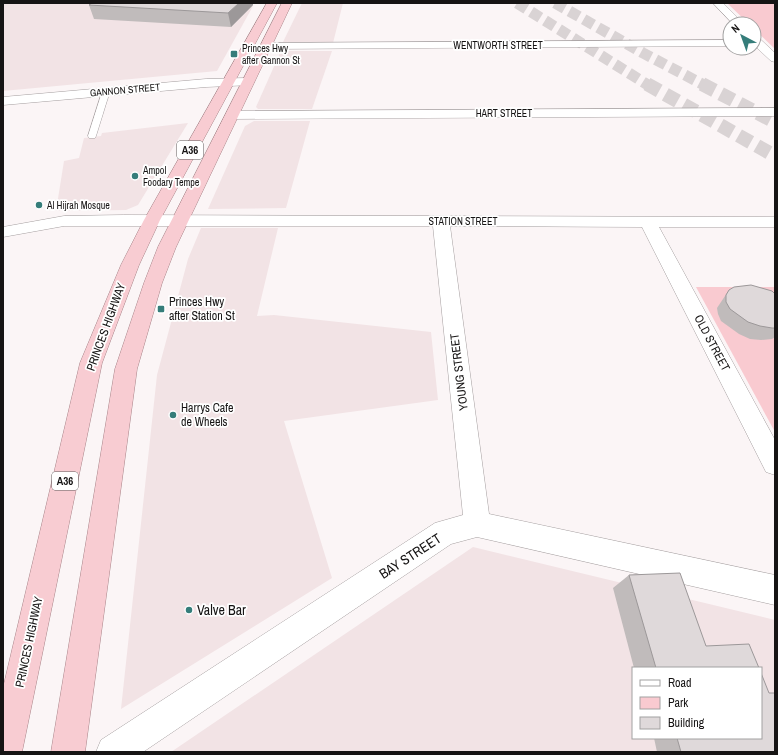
<svg xmlns="http://www.w3.org/2000/svg" width="778" height="755" viewBox="0 0 778 755" font-family="'Archivo Narrow',sans-serif">
<rect width="100%" height="100%" fill="#fbf5f6"/>
<g fill="#f2e3e5" fill-rule="evenodd">
<path d="M 3,3 L 230,3 L 253,6 L 217,71 L 3,91 Z"/>
<path d="M 302,3 L 343,3 L 333,43 L 283,42 Z"/>
<path d="M 288,51 L 332,51 L 312,109 L 258,109 L 256,107 L 280,53 Z"/>
<path d="M 254,121 L 310,121 L 286,208 L 208,209 L 245,126 Z"/>
<path d="M 188,123 L 138,205 L 126,210 L 56,211 L 64,161 L 79,158 L 84,138 L 101,136 L 102,133 Z"/>
<path d="M 201,228 L 278,228 L 257,316 L 274,315 L 431,332 L 438,400 L 284,421 L 332,578 L 121,709 L 157,375 L 188,259 Z"/>
<path d="M 473,547 L 775,620 L 775,752 L 171,752 ZM 633,668 L 761,668 L 761,738 L 633,738 Z"/>
</g>
<g fill="#f9cad0">
<path d="M 727,3 L 775,3 L 775,49 L 754,29 L 754,24 L 749,24 Z"/>
<path d="M 696,287 L 775,287 L 775,432 Z"/>
</g>
<g fill="none" stroke-linecap="round" stroke-linejoin="round">
<g stroke="#d9d3d4" stroke-width="11" stroke-dasharray="11 5.5" stroke-linecap="butt">
<path d="M 517,3 L 648,85"/>
<path d="M 555,3 L 643,53 L 704,85"/>
</g>
<g stroke="#d9d3d4" stroke-width="14" stroke-dasharray="14 7" stroke-linecap="butt">
<path d="M 647,84 L 775,156"/>
<path d="M 702,84 L 775,122"/>
</g>
<defs>
<path id="service" d="M 103,89 L 106,89 L 110,91 L 96,136 L 95,138 L 89,138 L 88,136 Z"/>
<g id="minor">
<path d="M 713,3 L 723,3 L 744,24 L 733,24 Z"/>
<path d="M 754,36 L 758,37 L 775,53 L 775,62 L 771,61 L 754,45 Z"/>
<path d="M 730,40 L 730,46 L 266,49 L 261,46 L 266,43 Z"/>
<path d="M 775,108 L 775,116 L 233,119 L 228,118 L 226,115 L 228,112 L 233,111 Z"/>
<path d="M 124,215 L 775,217 L 775,227 L 659,227 L 775,440 L 775,475 L 766,472 L 642,227 L 450,226 L 489,514 L 775,575 L 775,605 L 477,537 L 451,544 L 143,752 L 96,752 L 101,740 L 435,523 L 463,515 L 433,226 L 64,226 L 3,237 L 3,227 L 64,216 Z"/>
</g>
<path id="tertiary" d="M 248,78 L 252,79 L 254,82 L 252,85 L 206,87 L 3,105 L 3,97 L 206,79 Z"/>
<g id="trunk">
<path d="M 267,3 L 277,3 L 160,220 L 139,265 L 102,363 L 22,752 L 3,752 L 3,688 L 80,363 L 121,265 L 144,220 Z"/>
<path d="M 282,3 L 292,3 L 176,247 L 162,283 L 137,369 L 85,752 L 51,752 L 115,369 L 144,283 L 158,247 Z"/>
</g>
</defs>
<use href="#service" stroke="#a59fa0" stroke-width="1"/>
<use href="#minor" stroke="#a59fa0" stroke-width="1"/>
<use href="#tertiary" stroke="#a59fa0" stroke-width="1"/>
<use href="#trunk" stroke="#a88388" stroke-width="1"/>
<use href="#service" fill="#fff" fill-rule="evenodd"/>
<use href="#minor" fill="#fff" fill-rule="evenodd"/>
<use href="#tertiary" fill="#fff" fill-rule="evenodd"/>
<use href="#trunk" fill="#f8ccd2" fill-rule="evenodd"/>
</g>
<g fill="#c0bbbb">
<path d="M 92,3 L 253,3 L 253,5 L 231,27 L 94,19 L 89,5 Z"/>
<path d="M 729,290 L 775,294 L 775,337 L 772,339 L 761,340 L 750,339 L 739,334 L 721,321 L 718,314 L 717,308 Z"/>
<path d="M 629,575 L 706,646 L 759,668 L 634,668 L 613,588 Z"/>
<path d="M 769,693 L 775,752 L 657,752 L 654,738 L 761,738 Z"/>
</g>
<path fill="#9c9899" d="M 239,3 L 253,3 L 253,5 L 231,27 L 228,13 Z"/>
<g fill="#dfd9da" stroke="#9c9899">
<path d="M 92,3 L 239,3 L 228,13 L 89,5 Z"/>
<path d="M 751,285 L 772,291 L 775,294 L 775,328 L 772,328 L 760,326 L 748,322 L 730,309 L 726,302 L 726,295 L 729,290 L 734,287 Z"/>
<path d="M 680,573 L 706,646 L 749,644 L 759,668 L 656,668 L 629,575 Z"/>
<path d="M 761,673 L 769,693 L 775,693 L 775,752 L 681,752 L 677,738 L 761,738 Z"/>
</g>
<g fill="#357d7a" stroke="#fff" stroke-width="1.5">
<rect x="230" y="50" width="8" height="8" rx="2"/>
<circle cx="135" cy="176" r="4"/>
<circle cx="39" cy="205" r="4"/>
<rect x="157" y="305" width="8" height="8" rx="2"/>
<circle cx="173" cy="415" r="4"/>
<circle cx="189" cy="610" r="4"/>
</g>
<g text-anchor="middle" dominant-baseline="central" stroke-width="3.5" stroke-linejoin="round" paint-order="stroke">
<g font-size="10" fill="#161414" stroke="#fff">
<text x="498" y="45">WENTWORTH STREET</text>
<text transform="translate(125 90) rotate(-5)">GANNON STREET</text>
<text x="504" y="113">HART STREET</text>
<text x="463" y="221">STATION STREET</text>
</g>
<g font-size="10" fill="#161414" stroke="#fff" text-anchor="start">
<text x="242" y="48">Princes Hwy<tspan x="242" dy="12">after Gannon St</tspan></text>
<text x="143" y="170">Ampol<tspan x="143" dy="12">Foodary Tempe</tspan></text>
<text x="47" y="205">Al Hijrah Mosque</text>
</g>
<g fill="#fff" stroke="#5c5a5a" stroke-width="1">
<rect x="177" y="141" width="26" height="18" rx="3"/>
<rect x="52" y="472" width="26" height="18" rx="3"/>
</g>
<g font-size="11" font-weight="bold" fill="#161414">
<text x="190" y="150">A36</text>
<text x="65" y="481">A36</text>
</g>
<g font-size="12" fill="#161414" stroke="#fff" text-anchor="start">
<text x="169" y="302">Princes Hwy<tspan x="169" dy="14">after Station St</tspan></text>
<text x="181" y="408">Harrys Cafe<tspan x="181" dy="14">de Wheels</tspan></text>
</g>
<g font-size="12" fill="#161414" stroke="#fff">
<text transform="translate(106 327) rotate(-70)">PRINCES HIGHWAY</text>
<text transform="translate(712 343) rotate(62)">OLD STREET</text>
<text transform="translate(459 372) rotate(-97)">YOUNG STREET</text>
<text transform="translate(29 642) rotate(-78)">PRINCES HIGHWAY</text>
</g>
<g font-size="14" fill="#161414" stroke="#fff">
<text transform="translate(410 556) rotate(-33)">BAY STREET</text>
</g>
<g font-size="14" fill="#161414" stroke="#fff" text-anchor="start">
<text x="197" y="610">Valve Bar</text>
</g>
</g>
<rect width="778" height="755" fill="none" stroke="#161414" stroke-width="8"/>
<rect x="632" y="667" width="130" height="72" fill="#ffffff" stroke="#a2a1a1"/>
<rect x="640" y="680" width="20" height="6" fill="#ffffff" stroke="#a2a1a1"/>
<text x="668" y="687" font-size="12" fill="#161414">Road</text>
<rect x="640" y="697" width="20" height="12" fill="#f9cad0" stroke="#a2a1a1"/>
<text x="668" y="707" font-size="12" fill="#161414">Park</text>
<rect x="640" y="717" width="20" height="12" fill="#dfd9da" stroke="#a2a1a1"/>
<text x="668" y="727" font-size="12" fill="#161414">Building</text>
<g transform="translate(742 36) rotate(319)"><circle r="19" fill="#ffffff" stroke="#a2a1a1"/>
<path d="M0-3L7 15L0 10L-7 15Z" fill="#357d7a"/>
<text y="-6" font-size="11" font-weight="bold" text-anchor="middle" fill="#161414">N</text>
</g>
</svg>
